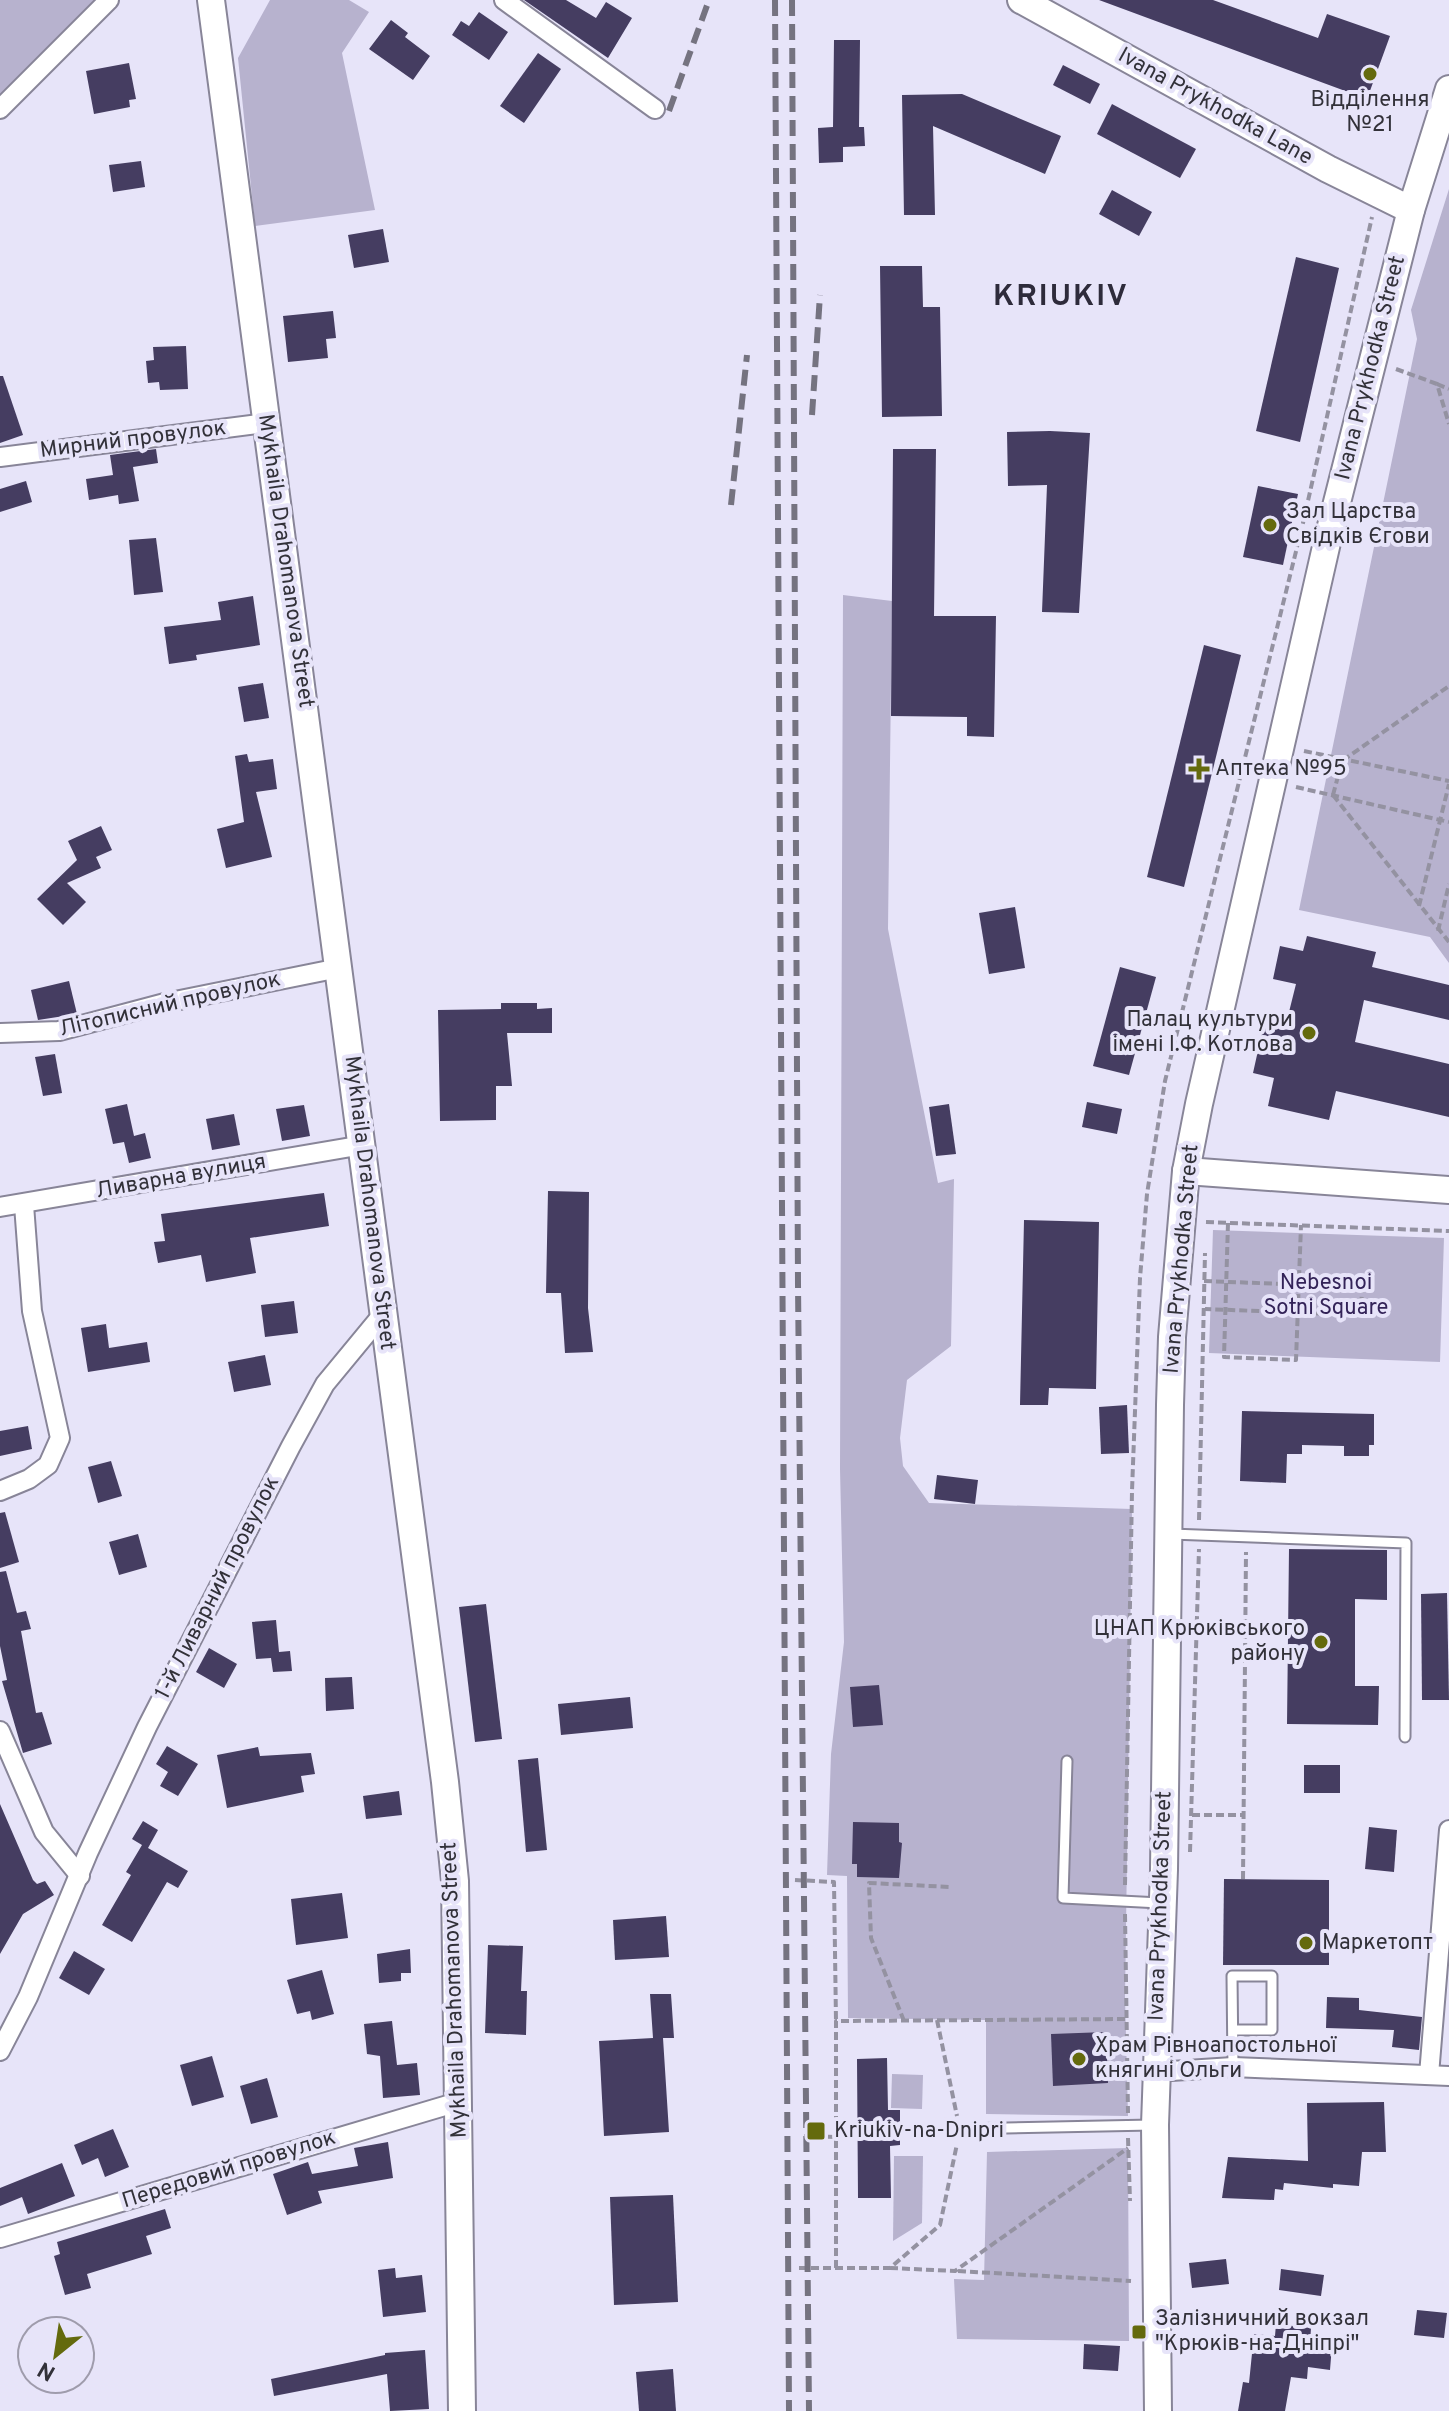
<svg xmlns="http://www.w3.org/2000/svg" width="1449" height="2411" viewBox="0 0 1449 2411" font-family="Overpass,sans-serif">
<rect width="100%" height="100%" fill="#e7e4f9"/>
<g fill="#b7b2ce">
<path d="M 0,0 L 95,0 L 0,98 Z"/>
<path d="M 270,0 L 349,0 L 369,12 L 342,53 L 375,210 L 255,226 L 238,58 Z"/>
<path d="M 1449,189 L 1449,963 L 1430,937 L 1299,910 L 1417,339 L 1411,310 Z"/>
<path d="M 843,595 L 892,601 L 888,929 L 938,1183 L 954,1179 L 951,1346 L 907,1380 L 900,1438 L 903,1466 L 929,1503 L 1132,1509 L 1125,1997 L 1128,2116 L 986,2114 L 986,2020 L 848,2018 L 847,1876 L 827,1875 L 831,1754 L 844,1642 L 840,1469 Z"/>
<path d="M 1213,1230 L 1444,1238 L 1440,1362 L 1209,1353 Z"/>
<path d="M 892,2074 L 923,2075 L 922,2109 L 891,2108 Z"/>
<path d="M 1128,2148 L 1129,2341 L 957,2339 L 954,2279 L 984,2280 L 987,2152 Z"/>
<path d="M 894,2156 L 923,2156 L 922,2223 L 893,2241 Z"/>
</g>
<g fill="#453d61">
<path d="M 524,0 L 566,0 L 596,18 L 606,2 L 632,18 L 608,58 Z"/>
<path d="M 1099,0 L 1213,0 L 1318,38 L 1327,14 L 1390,36 L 1367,99 Z"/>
<path d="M 479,12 L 508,32 L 489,60 L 452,35 L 461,21 L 469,26 Z"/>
<path d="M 391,20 L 408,33 L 405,37 L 430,56 L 413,80 L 369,49 Z"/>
<path d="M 834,40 L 860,40 L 859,127 L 864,127 L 865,146 L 843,147 L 843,162 L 819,163 L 818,128 L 833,127 Z"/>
<path d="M 538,53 L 561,69 L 524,123 L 500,106 Z"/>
<path d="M 129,63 L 136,99 L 129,100 L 130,107 L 94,114 L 86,71 Z"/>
<path d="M 1063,65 L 1100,84 L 1090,104 L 1053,85 Z"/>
<path d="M 962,94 L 1061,136 L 1045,174 L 933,126 L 935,215 L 904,215 L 902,95 Z"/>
<path d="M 1112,104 L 1196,149 L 1180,178 L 1097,134 Z"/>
<path d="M 141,161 L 145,187 L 113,192 L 109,165 Z"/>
<path d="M 1112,190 L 1152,212 L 1139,236 L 1099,214 Z"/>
<path d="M 383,229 L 389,262 L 354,268 L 348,235 Z"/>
<path d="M 1296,257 L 1339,268 L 1300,442 L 1256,431 Z"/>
<path d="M 880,266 L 922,266 L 923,307 L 940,307 L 942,416 L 882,417 Z"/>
<path d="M 333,311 L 336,338 L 326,339 L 328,358 L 288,362 L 283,316 Z"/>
<path d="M 186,346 L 188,389 L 160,390 L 159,382 L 148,383 L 146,361 L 154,360 L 153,347 Z"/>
<path d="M 0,376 L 3,376 L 23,435 L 0,443 Z"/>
<path d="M 1050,431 L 1090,433 L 1079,613 L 1042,612 L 1047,485 L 1008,486 L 1007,432 Z"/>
<path d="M 156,449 L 158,463 L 133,467 L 139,501 L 119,504 L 118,495 L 89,500 L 86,479 L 113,475 L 110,455 Z"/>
<path d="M 893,449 L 936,449 L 934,616 L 996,616 L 994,737 L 967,736 L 967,717 L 891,716 Z"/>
<path d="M 26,481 L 32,502 L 0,512 L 0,489 Z"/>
<path d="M 1258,486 L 1298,494 L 1283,565 L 1243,557 Z"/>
<path d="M 156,538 L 163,592 L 134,595 L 129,540 Z"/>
<path d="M 253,596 L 260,645 L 196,655 L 197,660 L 169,664 L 164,627 L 221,620 L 218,602 Z"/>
<path d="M 1204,645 L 1241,655 L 1184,887 L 1147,877 Z"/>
<path d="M 263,683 L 269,718 L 244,722 L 238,687 Z"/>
<path d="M 247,754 L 249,762 L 273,759 L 277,789 L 256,792 L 272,857 L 226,868 L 217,829 L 244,822 L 235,756 Z"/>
<path d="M 101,826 L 112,850 L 96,857 L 101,868 L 67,883 L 86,902 L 63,925 L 37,899 L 77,860 L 68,841 Z"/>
<path d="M 1015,907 L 1025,968 L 989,974 L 979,913 Z"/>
<path d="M 1307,936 L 1376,952 L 1372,967 L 1449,985 L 1449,1020 L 1364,1000 L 1355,1042 L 1449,1064 L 1449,1117 L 1336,1091 L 1329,1120 L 1268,1106 L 1274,1078 L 1253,1073 L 1265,1019 L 1286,1024 L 1296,984 L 1273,979 L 1280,946 L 1303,951 Z"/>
<path d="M 1120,967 L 1156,977 L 1129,1075 L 1093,1066 Z"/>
<path d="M 69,981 L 77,1014 L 38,1020 L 31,990 Z"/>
<path d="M 501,1003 L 537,1003 L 537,1009 L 552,1008 L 552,1033 L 507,1033 L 512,1086 L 496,1086 L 496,1120 L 440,1121 L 438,1010 L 501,1009 Z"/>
<path d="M 55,1054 L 62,1093 L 43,1096 L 35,1057 Z"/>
<path d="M 1087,1102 L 1122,1109 L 1117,1134 L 1082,1127 Z"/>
<path d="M 127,1104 L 134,1136 L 145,1133 L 151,1158 L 129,1163 L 124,1142 L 113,1144 L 105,1109 Z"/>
<path d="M 949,1104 L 956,1154 L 936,1156 L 929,1107 Z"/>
<path d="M 304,1105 L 310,1136 L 282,1141 L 276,1109 Z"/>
<path d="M 234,1114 L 240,1145 L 212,1150 L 206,1119 Z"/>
<path d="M 548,1191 L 589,1192 L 588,1308 L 593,1352 L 565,1353 L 561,1293 L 546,1293 Z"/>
<path d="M 324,1193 L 329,1226 L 250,1238 L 256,1273 L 206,1282 L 201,1255 L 158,1263 L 154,1242 L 165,1241 L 161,1214 Z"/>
<path d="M 1024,1220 L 1099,1222 L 1096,1389 L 1049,1388 L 1048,1405 L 1020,1405 Z"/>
<path d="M 294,1301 L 298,1333 L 265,1337 L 261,1305 Z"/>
<path d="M 106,1324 L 109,1348 L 147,1342 L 150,1362 L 88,1372 L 81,1328 Z"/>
<path d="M 265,1355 L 271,1385 L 234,1392 L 228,1362 Z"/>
<path d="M 1127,1405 L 1129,1453 L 1101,1454 L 1099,1407 Z"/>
<path d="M 1242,1411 L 1374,1414 L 1374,1445 L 1369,1445 L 1369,1456 L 1344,1456 L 1344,1446 L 1302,1445 L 1302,1454 L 1287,1454 L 1286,1483 L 1240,1481 Z"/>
<path d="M 28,1426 L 32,1449 L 0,1456 L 0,1431 Z"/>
<path d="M 111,1461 L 122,1496 L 98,1503 L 88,1467 Z"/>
<path d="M 937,1475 L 978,1480 L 975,1504 L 934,1499 Z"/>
<path d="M 5,1512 L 19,1562 L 0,1568 L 0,1513 Z"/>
<path d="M 138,1534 L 147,1567 L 119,1575 L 109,1542 Z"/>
<path d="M 1289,1549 L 1387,1550 L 1387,1600 L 1355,1599 L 1355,1686 L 1379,1686 L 1378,1725 L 1287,1724 Z"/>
<path d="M 6,1571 L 17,1613 L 26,1611 L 31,1629 L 21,1631 L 36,1713 L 42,1712 L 52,1744 L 23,1753 L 2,1681 L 7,1680 L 0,1646 L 0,1572 Z"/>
<path d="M 1447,1593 L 1449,1700 L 1422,1700 L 1421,1594 Z"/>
<path d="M 486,1604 L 502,1739 L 475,1742 L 459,1607 Z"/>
<path d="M 276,1620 L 279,1652 L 290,1651 L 292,1671 L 273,1672 L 271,1658 L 256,1659 L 252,1622 Z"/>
<path d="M 209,1648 L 237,1664 L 224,1688 L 196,1672 Z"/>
<path d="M 352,1677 L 354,1709 L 326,1711 L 325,1678 Z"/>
<path d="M 879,1685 L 883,1725 L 853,1727 L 850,1687 Z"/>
<path d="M 630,1697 L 633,1728 L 561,1735 L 558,1704 Z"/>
<path d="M 167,1746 L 198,1764 L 178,1796 L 160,1786 L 168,1772 L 156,1764 Z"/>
<path d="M 258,1747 L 260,1756 L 311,1753 L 315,1774 L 301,1776 L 304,1792 L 227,1808 L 217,1755 Z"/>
<path d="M 538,1758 L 547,1850 L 526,1852 L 518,1760 Z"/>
<rect x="1304" y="1765" width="36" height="28"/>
<path d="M 399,1791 L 402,1815 L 366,1819 L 363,1796 Z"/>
<path d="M 0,1804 L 33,1880 L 37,1884 L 45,1881 L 54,1895 L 23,1914 L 0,1954 Z"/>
<path d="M 143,1821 L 158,1830 L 148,1848 L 188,1871 L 178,1888 L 167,1882 L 132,1942 L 102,1925 L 131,1875 L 126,1872 L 142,1845 L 132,1839 Z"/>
<path d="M 853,1822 L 899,1823 L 899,1842 L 902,1843 L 899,1878 L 857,1877 L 857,1864 L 852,1864 Z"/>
<path d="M 1369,1827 L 1397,1830 L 1394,1872 L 1365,1869 Z"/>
<path d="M 1224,1879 L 1329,1880 L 1329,1965 L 1223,1965 Z"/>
<path d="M 342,1893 L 348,1938 L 296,1945 L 291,1899 Z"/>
<path d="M 666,1916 L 669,1957 L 615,1960 L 613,1920 Z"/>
<path d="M 488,1945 L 523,1946 L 521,1991 L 527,1991 L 526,2035 L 485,2033 Z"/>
<path d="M 410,1949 L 411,1973 L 401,1973 L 401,1981 L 379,1983 L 377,1954 Z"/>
<path d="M 74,1951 L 105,1969 L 89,1995 L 59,1978 Z"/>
<path d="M 322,1970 L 334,2014 L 312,2020 L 310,2011 L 297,2014 L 287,1980 Z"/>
<path d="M 650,1994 L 671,1994 L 674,2038 L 663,2038 L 669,2132 L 604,2136 L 599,2041 L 653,2038 Z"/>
<path d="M 1327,1997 L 1359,1998 L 1359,2010 L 1422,2017 L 1419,2050 L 1392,2047 L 1394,2030 L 1326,2028 Z"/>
<path d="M 392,2021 L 397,2065 L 417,2063 L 420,2095 L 383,2098 L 380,2056 L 367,2054 L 364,2024 Z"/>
<path d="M 1106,2032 L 1108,2083 L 1053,2086 L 1051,2034 Z"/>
<path d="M 212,2056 L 224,2097 L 192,2106 L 180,2065 Z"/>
<path d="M 887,2058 L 888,2110 L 900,2110 L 900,2145 L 890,2146 L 891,2198 L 858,2198 L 857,2059 Z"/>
<path d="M 267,2078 L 278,2117 L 251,2124 L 240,2086 Z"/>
<path d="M 1384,2102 L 1386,2152 L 1362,2152 L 1359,2186 L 1333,2184 L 1333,2188 L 1284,2183 L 1283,2190 L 1275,2189 L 1274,2200 L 1222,2198 L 1228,2157 L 1308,2161 L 1307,2103 Z"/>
<path d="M 113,2129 L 129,2167 L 105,2177 L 98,2158 L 82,2165 L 74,2145 Z"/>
<path d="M 388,2142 L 393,2178 L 318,2191 L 322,2203 L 287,2215 L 273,2174 L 308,2162 L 312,2174 L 358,2166 L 354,2148 Z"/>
<path d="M 62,2163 L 75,2196 L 28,2214 L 22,2197 L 0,2206 L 0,2188 Z"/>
<path d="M 673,2195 L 678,2302 L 614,2305 L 610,2197 Z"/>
<path d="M 165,2209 L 171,2228 L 146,2236 L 152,2254 L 87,2274 L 91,2288 L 65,2295 L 54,2256 L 60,2254 L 57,2242 Z"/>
<path d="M 1226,2259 L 1229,2284 L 1192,2288 L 1189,2263 Z"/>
<path d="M 395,2268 L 396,2278 L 422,2275 L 426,2312 L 383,2317 L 378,2270 Z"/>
<path d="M 1281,2269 L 1324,2275 L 1321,2296 L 1279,2290 Z"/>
<path d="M 1417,2310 L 1447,2313 L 1444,2338 L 1414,2335 Z"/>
<path d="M 1276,2324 L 1311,2328 L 1310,2343 L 1332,2345 L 1330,2370 L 1308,2367 L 1307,2379 L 1291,2377 L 1285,2411 L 1238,2411 L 1243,2382 L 1249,2383 L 1254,2334 L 1275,2336 Z"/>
<path d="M 1084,2344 L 1120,2346 L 1118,2371 L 1083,2369 Z"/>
<path d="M 425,2350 L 429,2409 L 390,2411 L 387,2374 L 274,2396 L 271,2379 L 385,2355 L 385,2353 Z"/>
<path d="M 673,2369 L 676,2411 L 639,2411 L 636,2372 Z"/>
</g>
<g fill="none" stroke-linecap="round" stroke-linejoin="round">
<defs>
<g id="lane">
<path d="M 1171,1534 L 1406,1543 L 1405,1737"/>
<path d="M 1067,1761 L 1063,1898 L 1160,1903"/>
<path d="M 1233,2067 L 1232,1976 L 1272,1976 L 1272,2030 L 1233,2030"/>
<path d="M 960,2129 L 1152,2125"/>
</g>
<g id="street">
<path d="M 504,0 L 655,109"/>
<path d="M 0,109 L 109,0"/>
<path d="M 0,457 L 266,423"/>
<path d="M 0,1033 L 59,1031 L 165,1003 L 339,968"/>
<path d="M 0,1207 L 363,1145"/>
<path d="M 0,1491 L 29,1479 L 48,1465 L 60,1438 L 32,1311 L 24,1205"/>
<path d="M 0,1731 L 44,1832 L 80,1876"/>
<path d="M 0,2051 L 28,1997 L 88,1853 L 147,1727 L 291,1446 L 325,1384 L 382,1315"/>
<path d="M 1156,2072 L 1233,2067 L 1449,2076"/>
<path d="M 1429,2075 L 1449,1830"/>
<path d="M 0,2238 L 458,2102"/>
</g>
<g id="secondary">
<path d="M 211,0 L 445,1782 L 455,1881 L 462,2411"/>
<path d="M 1021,0 L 1328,169 L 1411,210"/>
<path d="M 1186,1171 L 1449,1190"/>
<path d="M 1158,2411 L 1155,2125 L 1164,1870 L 1170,1405 L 1172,1337 L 1186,1171 L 1199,1104 L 1328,538 L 1411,210 L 1449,89"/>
</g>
</defs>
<use href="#lane" stroke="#888598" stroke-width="13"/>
<use href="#street" stroke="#888598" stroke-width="22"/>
<use href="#secondary" stroke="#888598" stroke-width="30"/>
<g stroke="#9492a1" stroke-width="4" stroke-dasharray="8 4" stroke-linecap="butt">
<path d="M 1396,369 L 1437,384 L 1449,424"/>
<path d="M 1437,384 L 1449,389"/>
<path d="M 1304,751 L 1449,781"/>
<path d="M 1296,787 L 1449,822"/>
<path d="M 1333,795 L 1449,942"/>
<path d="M 1333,795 L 1342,761 L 1449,686"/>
<path d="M 1419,906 L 1449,784"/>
<path d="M 1438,931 L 1449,884"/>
<path d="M 1206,1222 L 1449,1231"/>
<path d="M 1228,1223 L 1224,1357 L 1296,1360 L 1301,1225"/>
<path d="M 1204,1281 L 1362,1287 L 1361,1315 L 1205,1309"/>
<path d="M 1199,1520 L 1205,1253"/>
<path d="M 1198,1633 L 1275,1636"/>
<path d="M 1192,1815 L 1244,1815"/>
<path d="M 1190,1852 L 1199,1549"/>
<path d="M 1243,1879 L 1246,1552"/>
<path d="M 795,1880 L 834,1882 L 836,2021"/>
<path d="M 1125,1885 L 1132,1491 L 1140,1278 L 1147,1194 L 1165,1081 L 1303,523 L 1372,217"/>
<path d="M 1125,1914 L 1128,2113"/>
<path d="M 937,2020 L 957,2116"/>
<path d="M 904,2021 L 871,1938 L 869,1883 L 951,1887"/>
<path d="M 804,2136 L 836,2137"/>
<path d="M 1128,2138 L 1130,2201"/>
<path d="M 799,2268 L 890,2268 L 940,2225 L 957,2144"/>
<path d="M 836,2268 L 836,2021 L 1126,2019"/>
<path d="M 890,2268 L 955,2271 L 1128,2148"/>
<path d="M 958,2271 L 1131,2281"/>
</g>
<use href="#lane" stroke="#fff" stroke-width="9"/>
<use href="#street" stroke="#fff" stroke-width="18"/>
<use href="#secondary" stroke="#fff" stroke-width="26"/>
<g stroke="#757380" stroke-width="6" stroke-dasharray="16 8" stroke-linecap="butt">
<path d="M 775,0 L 789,2411"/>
<path d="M 792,0 L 798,1284 L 809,2411"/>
<path d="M 669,111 L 709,0"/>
<path d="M 812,415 L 820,295"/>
<path d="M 731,505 L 747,355"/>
</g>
</g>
<g fill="#646a0d" stroke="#e7e4f9" stroke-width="3">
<circle cx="1370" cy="74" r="8"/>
<circle cx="1270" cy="525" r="8"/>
<path d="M1195 757h8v8h8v8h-8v8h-8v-8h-8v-8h8z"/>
<circle cx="1309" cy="1033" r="8"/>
<circle cx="1321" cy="1642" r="8"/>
<circle cx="1306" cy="1943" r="8"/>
<circle cx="1079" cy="2059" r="8"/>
<rect x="806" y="2121" width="20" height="20" rx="4"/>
<rect x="1131" y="2324" width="16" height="16" rx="4"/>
</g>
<g text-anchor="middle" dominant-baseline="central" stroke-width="8" stroke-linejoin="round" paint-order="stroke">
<g font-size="22" fill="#323139" stroke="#e7e4f9" text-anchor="start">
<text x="1370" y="100" text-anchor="middle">Відділення<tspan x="1370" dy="25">№21</tspan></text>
<text x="1286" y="512">Зал Царства<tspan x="1286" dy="25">Свідків Єгови</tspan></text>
<text x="1215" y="769">Аптека №95</text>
<text x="1293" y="1020" text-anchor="end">Палац культури<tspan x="1293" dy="25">імені І.Ф. Котлова</tspan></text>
<text x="1305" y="1629" text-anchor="end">ЦНАП Крюківського<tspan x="1305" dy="25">району</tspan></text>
<text x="1322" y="1943">Маркетопт</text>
<text x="1095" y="2046">Храм Рівноапостольної<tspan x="1095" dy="25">княгині Ольги</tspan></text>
<text x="834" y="2131">Kriukiv-na-Dnipri</text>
<text x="1155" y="2319">Залізничний вокзал<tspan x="1155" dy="25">"Крюкiв-на-Днiпрi"</tspan></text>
</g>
<g font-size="22" fill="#323139" stroke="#e7e4f9">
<text transform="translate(1215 107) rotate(29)">Ivana Prykhodka Lane</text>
<text transform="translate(1371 368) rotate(-76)">Ivana Prykhodka Street</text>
<text transform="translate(133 440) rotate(-7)">Мирний провулок</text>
<text transform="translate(285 561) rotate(82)">Mykhaila Drahomanova Street</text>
<text transform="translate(170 1005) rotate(-13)">Літописний провулок</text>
<text transform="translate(181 1177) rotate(-10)">Ливарна вулиця</text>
<text transform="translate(369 1203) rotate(83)">Mykhaila Drahomanova Street</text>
<text transform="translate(1182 1259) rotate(-85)">Ivana Prykhodka Street</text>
<text transform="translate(218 1588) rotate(-63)">1-й Ливарний провулок</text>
<text transform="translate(1161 1906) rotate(-88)">Ivana Prykhodka Street</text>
<text transform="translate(455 1990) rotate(-92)">Mykhaila Drahomanova Street</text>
<text transform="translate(229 2170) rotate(-17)">Передовий провулок</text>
</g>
<g font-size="22" fill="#332358" stroke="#e7e4f9">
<text x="1326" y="1283">Nebesnoi<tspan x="1326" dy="25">Sotni Square</tspan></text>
</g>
<g font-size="30" font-weight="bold" letter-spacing="2" fill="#2e2b3b" stroke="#e7e4f9">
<text x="1061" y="297">KRIUKIV</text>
</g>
</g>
<g transform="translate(56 2355) rotate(210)"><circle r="38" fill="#e7e4f9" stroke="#9f9cac" stroke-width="2"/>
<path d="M0-6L14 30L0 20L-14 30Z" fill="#646a0d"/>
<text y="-12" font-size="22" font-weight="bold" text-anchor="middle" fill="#323139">N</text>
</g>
</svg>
